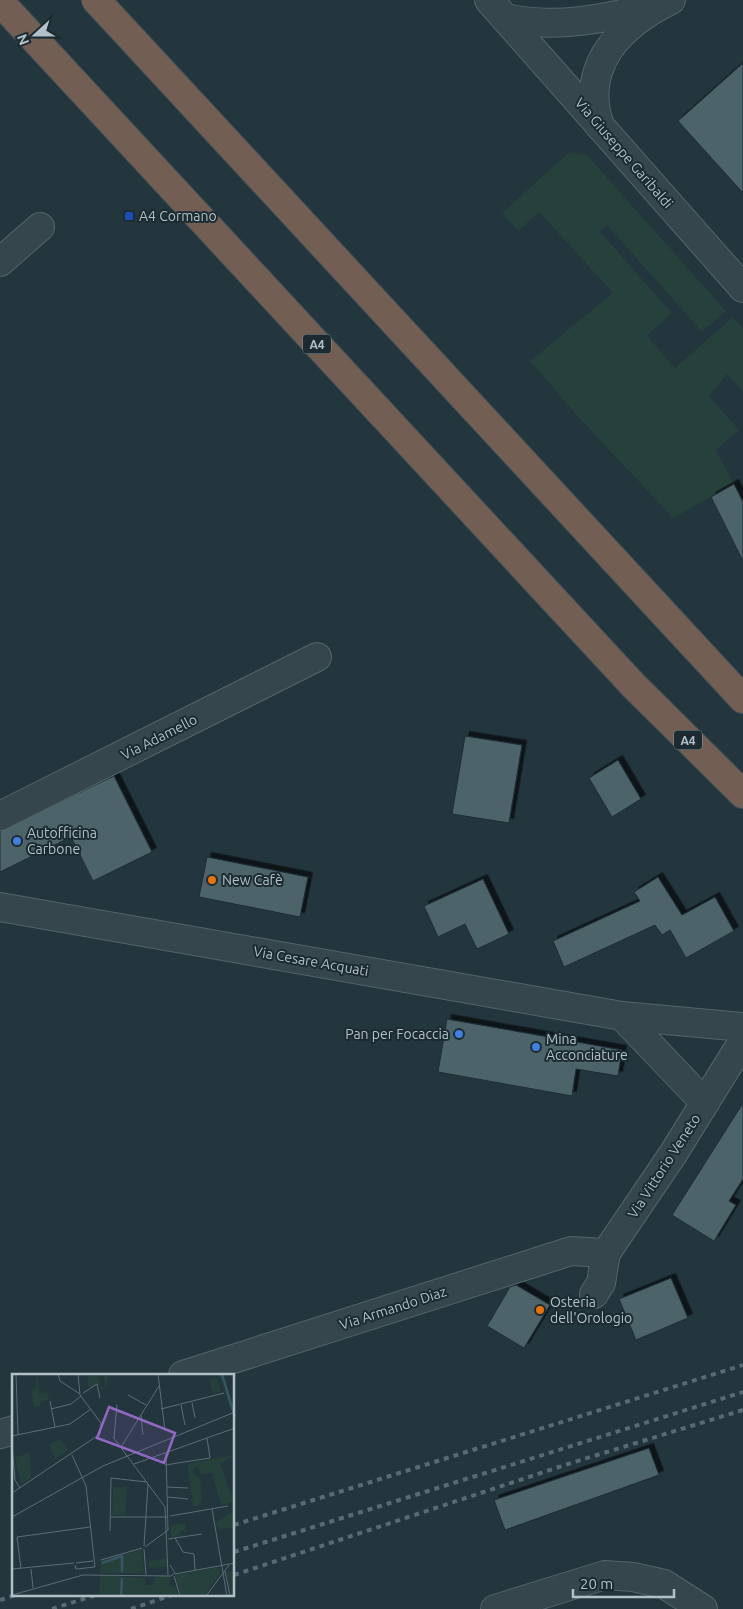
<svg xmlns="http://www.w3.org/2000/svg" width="743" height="1609" viewBox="0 0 743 1609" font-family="Ubuntu,sans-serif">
<defs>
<filter id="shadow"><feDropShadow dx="4.5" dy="-4.5" stdDeviation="0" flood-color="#0009"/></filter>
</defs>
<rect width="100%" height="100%" fill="#23353d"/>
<path fill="#26403b" d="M 568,153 L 587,155 L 726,311 L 702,332 L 607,225 L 600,232 L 672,313 L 647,336 L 675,368 L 733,317 L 743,329 L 743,392 L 727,374 L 709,396 L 739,430 L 716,450 L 734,484 L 673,518 L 580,419 L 530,361 L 613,293 L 539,212 L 518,231 L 502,213 Z"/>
<g fill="#4d636a" stroke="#1e2d34" filter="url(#shadow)">
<path d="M 743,63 L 743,193 L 678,121 Z"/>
<path d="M 734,484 L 743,502 L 743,561 L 711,497 Z"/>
<path d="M 465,736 L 522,745 L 509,823 L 452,814 Z"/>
<path d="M 618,760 L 641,799 L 612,817 L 589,778 Z"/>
<path d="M 114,776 L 152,852 L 93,881 L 71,837 L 0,872 L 0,831 Z"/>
<path d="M 207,857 L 308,877 L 300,917 L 199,897 Z"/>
<path d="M 658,877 L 682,915 L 715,897 L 734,931 L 686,958 L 670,930 L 662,935 L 655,925 L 564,967 L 553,941 L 640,901 L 634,892 Z"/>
<path d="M 483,879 L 509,934 L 477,949 L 465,924 L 438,937 L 424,906 Z"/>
<path d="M 447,1019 L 622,1050 L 618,1076 L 576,1069 L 572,1096 L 438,1072 Z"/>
<path d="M 743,1103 L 743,1179 L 729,1201 L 736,1205 L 714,1241 L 672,1215 Z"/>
<path d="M 671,1278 L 688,1318 L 636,1340 L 619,1299 Z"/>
<path d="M 516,1285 L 550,1305 L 524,1348 L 487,1326 L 510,1287 Z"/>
<path d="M 649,1448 L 659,1475 L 505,1530 L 494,1500 Z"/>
</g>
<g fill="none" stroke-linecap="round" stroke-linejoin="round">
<defs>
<g id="minor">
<path d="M 489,0 L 743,288"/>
<path d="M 506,18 C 554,29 604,19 652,7"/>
<path d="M 600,126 C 579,66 620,25 671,0"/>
<path d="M 0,262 L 40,227"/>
<path d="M 0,816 L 317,657"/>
<path d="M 0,907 L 622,1016 L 743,1027"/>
<path d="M 622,1016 L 705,1103"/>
<path d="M 594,1294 L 601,1283 L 606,1253 L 673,1154 L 743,1041"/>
<path d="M 183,1375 L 571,1251 L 606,1253"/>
<path d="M 0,1434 L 14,1430"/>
<path d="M 495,1609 L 605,1575 L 633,1577 L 664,1584 L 703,1609"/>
</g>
<g id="highway">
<path d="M 96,0 L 743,699"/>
<path d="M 0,2 L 634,686 L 743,794"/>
</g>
</defs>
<use href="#minor" stroke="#55646b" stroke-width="30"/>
<use href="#highway" stroke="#425158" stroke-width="30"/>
<use href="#minor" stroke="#36464d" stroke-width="28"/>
<use href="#highway" stroke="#735e53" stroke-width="28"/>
<g stroke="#586b74" stroke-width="4" stroke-dasharray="5 5" stroke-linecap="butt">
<path d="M 234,1525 L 743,1365"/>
<path d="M 234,1552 L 743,1392"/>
<path d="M 234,1575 L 568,1464 L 743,1410"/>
<path d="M 0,1600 L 16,1595"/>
<path d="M 52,1609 L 96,1595"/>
<path d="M 131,1609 L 172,1595"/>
</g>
</g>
<rect fill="#1a4fb4" stroke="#1c2b32" stroke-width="2" x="124" y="211" width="10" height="10" rx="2.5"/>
<g fill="#3f7fe0" stroke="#1c2b32" stroke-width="2">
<circle cx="17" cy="841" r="5"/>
<circle cx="459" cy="1034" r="5"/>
<circle cx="536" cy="1047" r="5"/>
</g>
<g fill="#e8710a" stroke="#1c2b32" stroke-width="2">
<circle cx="212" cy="880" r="5"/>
<circle cx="540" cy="1310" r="5"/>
</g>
<g text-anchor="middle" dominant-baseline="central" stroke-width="4" stroke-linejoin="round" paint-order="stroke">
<g fill="#1c2b32" stroke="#85949b" stroke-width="1">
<rect x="303" y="334.5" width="28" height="19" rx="4"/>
<rect x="674" y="730.5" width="28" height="19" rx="4"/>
</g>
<g font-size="12" font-weight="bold" fill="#b2c1c8">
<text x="317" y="344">A4</text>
<text x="688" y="740">A4</text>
</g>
<g font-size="14" fill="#b2c1c8" stroke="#1c2b32">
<text transform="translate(624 153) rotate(49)">Via Giuseppe Garibaldi</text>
<text transform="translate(159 737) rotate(-27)">Via Adamello</text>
<text transform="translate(311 961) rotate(10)">Via Cesare Acquati</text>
<text transform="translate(664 1166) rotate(-57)">Via Vittorio Veneto</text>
<text transform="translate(393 1308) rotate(-18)">Via Armando Diaz</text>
</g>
<g font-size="14" fill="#b2c1c8" stroke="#1c2b32" text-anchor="start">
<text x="139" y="216">A4 Cormano</text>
<text x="27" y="833">Autofficina<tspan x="27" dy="16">Carbone</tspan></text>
<text x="222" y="880">New Cafè</text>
<text x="449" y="1034" text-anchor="end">Pan per Focaccia</text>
<text x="546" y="1039">Mina<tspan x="546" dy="16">Acconciature</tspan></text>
<text x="550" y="1302">Osteria<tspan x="550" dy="16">dell'Orologio</tspan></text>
</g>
</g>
<g transform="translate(12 1374)">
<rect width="222" height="222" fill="#23353d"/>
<path d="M 25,0 L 28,20 L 36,19 L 37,26 L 29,27 L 28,32 L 22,34 L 19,15 L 24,14 ZM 86,0 L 89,14 L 94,12 L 92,2 L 96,1 L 95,14 L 88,15 L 87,11 L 77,14 L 75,3 ZM 207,0 L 211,0 L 221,34 L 218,35 ZM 204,3 L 209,17 L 201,20 L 197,5 ZM 48,65 L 56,76 L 43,85 L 37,70 ZM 18,79 L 19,104 L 9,110 L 3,83 ZM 222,81 L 208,90 L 222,128 L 209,131 L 200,99 L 189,100 L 185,92 L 180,98 L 188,104 L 190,127 L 186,132 L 181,131 L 175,90 ZM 101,113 L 115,113 L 113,141 L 100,141 ZM 222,136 L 222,154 L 207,155 L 204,149 ZM 173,149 L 174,156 L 167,158 L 168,162 L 158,163 L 159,151 ZM 130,175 L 132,199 L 88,199 L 89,187 ZM 155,184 L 155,193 L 137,194 L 137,187 ZM 208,193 L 209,198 L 192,222 L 169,222 L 163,201 ZM 222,196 L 222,222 L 219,222 L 214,198 ZM 88,201 L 133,204 L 134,211 L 141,211 L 143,203 L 154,202 L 159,204 L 157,211 L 162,213 L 161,208 L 167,222 L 87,222 Z" fill="#26403b"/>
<path fill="none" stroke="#365664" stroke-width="2.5" d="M 210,0 L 223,43M 90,189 L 110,182 L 110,198M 109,222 L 110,204"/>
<path fill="none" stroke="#5c6d75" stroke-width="1" d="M 4,0 L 6,61M 46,0 L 48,7 L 68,20M 146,0 L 153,57M 71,19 L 85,10 L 88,24M 116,21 L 134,31M 38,27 L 43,53M 180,29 L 183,44M 169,31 L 173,51M 39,35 L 59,30 L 69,22M 149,35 L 212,19M 129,41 L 131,61M 0,62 L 58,50 L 79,35M 101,63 L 153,133 L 156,201M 102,64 L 105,31M 0,70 L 3,106 L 8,114M 109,73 L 147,12M 154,80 L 156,156M 60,81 L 74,112 L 83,193 L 64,195 L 63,191M 122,90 L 223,54M 153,91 L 198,84 L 195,64M 155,113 L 176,114M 0,119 L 88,60 L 89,49 L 68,21 L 66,0M 156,123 L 176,125M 200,135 L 215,222M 158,142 L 216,132M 0,143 L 91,92 L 223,38M 98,143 L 155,143M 98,157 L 99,104 L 135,108M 163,164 L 171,178 L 182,180 L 183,196M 156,165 L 190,160M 132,172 L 136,110M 133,173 L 156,156M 132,175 L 134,201M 89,186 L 130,174M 64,189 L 81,187M 0,195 L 62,189M 9,195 L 5,163 L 78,153M 19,195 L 21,214M 213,197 L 218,222M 163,200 L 223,189M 162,202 L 168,222M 0,221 L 71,201 L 159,202 L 163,199 L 158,191M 194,222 L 217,191"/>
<path fill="#9168c3" fill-opacity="0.15" stroke="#9168c3" stroke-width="2.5" d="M 97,33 L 163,59 L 152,89 L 85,64 Z"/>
<rect width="222" height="222" fill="none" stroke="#b2c1c8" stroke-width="2.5"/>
</g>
<g transform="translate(35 35) rotate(249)" stroke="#1c2b32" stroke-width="4" paint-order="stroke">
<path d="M0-4L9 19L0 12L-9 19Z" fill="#b2c1c8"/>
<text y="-8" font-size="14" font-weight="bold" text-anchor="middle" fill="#b2c1c8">N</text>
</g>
<path d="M573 1589v8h101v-8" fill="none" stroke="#b2c1c8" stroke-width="2.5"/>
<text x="580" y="1589" font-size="15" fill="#b2c1c8" stroke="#1c2b32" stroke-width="4" paint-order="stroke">20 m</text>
</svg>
